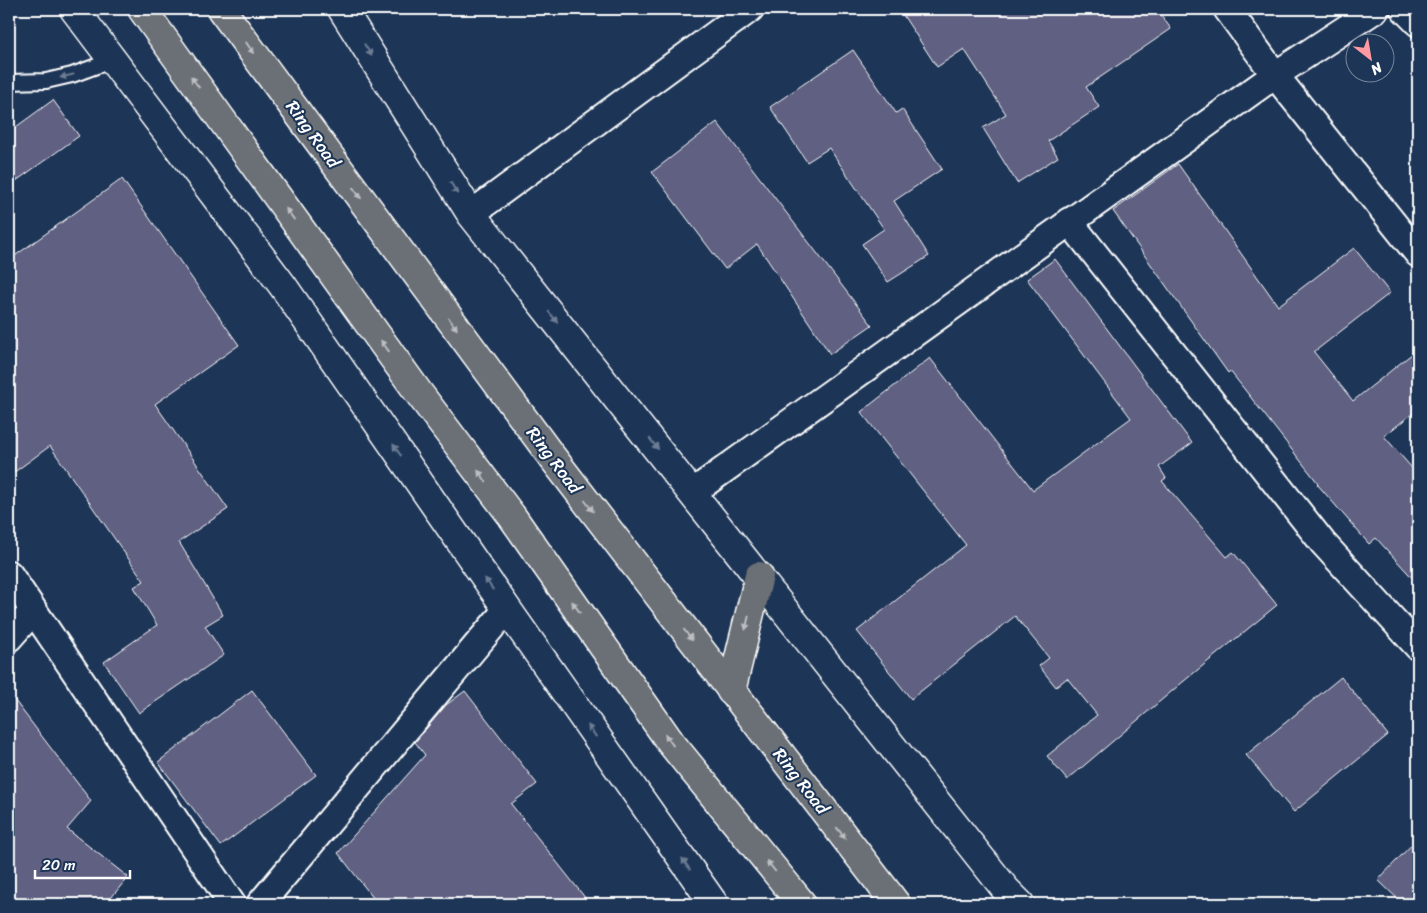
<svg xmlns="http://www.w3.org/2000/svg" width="1427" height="913" viewBox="0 0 1427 913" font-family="Sriracha,sans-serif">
<rect width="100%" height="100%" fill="#1d3557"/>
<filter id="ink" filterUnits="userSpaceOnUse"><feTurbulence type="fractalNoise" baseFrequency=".02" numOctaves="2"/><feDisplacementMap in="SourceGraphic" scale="10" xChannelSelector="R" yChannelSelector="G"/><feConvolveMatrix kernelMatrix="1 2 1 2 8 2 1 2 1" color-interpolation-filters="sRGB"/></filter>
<g filter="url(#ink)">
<g fill="#606082" stroke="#fff">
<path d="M 899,9 L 1157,9 L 1171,29 L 1086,87 L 1099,107 L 1048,141 L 1058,157 L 1017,183 L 983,128 L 1006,114 L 964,49 L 937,67 Z"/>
<path d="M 853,50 L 896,113 L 902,109 L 942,169 L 894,201 L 929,256 L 888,282 L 862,244 L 884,229 L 829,148 L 807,162 L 770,107 Z"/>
<path d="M 53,100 L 79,136 L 9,186 L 9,132 Z"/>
<path d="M 717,122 L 872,325 L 830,354 L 757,244 L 725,269 L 652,172 Z"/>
<path d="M 1178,164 L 1278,306 L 1354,248 L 1390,293 L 1314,352 L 1353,401 L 1418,349 L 1418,409 L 1384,436 L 1418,475 L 1418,584 L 1376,538 L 1369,544 L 1317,484 L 1318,483 L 1230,371 L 1228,373 L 1113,211 Z"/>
<path d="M 122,179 L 239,345 L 155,404 L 228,509 L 179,542 L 223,615 L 205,626 L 224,655 L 139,713 L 104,662 L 157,625 L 134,587 L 144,581 L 50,446 L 9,476 L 9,260 Z"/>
<path d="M 1055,259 L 1192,443 L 1159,467 L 1166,478 L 1162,481 L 1227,557 L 1233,552 L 1277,605 L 1178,686 L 1067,780 L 1047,756 L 1097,715 L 1067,678 L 1056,687 L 1039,666 L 1049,658 L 1015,616 L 911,699 L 857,631 L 966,545 L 861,412 L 930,358 L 1033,490 L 1131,418 L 1027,279 Z"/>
<path d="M 1341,677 L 1388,735 L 1294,812 L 1246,755 Z"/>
<path d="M 252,690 L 316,775 L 221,846 L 158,762 Z"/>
<path d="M 465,691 L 537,784 L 511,804 L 590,904 L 378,904 L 338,853 L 425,755 L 415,742 L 446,705 Z"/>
<path d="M 9,693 L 91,801 L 67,829 L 128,877 L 106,904 L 9,904 Z"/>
<path d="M 1418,838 L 1418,904 L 1403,904 L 1378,880 Z"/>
</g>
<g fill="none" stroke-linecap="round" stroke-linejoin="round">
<defs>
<path id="lane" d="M 9,82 L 46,81 L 72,75 L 113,60"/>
<g id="street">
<path d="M 1227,9 L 1275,75 L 1418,254"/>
<path d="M 1404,9 L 1418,23"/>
<path d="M 471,214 L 750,9"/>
<path d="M 1069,221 L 1323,543 L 1418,647"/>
<path d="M 693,492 L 1275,75 L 1376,9"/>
<path d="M 9,574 L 232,904"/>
<path d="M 9,638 L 33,611"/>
<path d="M 260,904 L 507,609"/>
</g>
<g id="secondary">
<path d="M 74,9 L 283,286 L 507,609 L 714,904"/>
<path d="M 342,9 L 471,214 L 1006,890 L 1020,904"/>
</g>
<g id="highway">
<path d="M 142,9 L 418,392 L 511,515 L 671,743 L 802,904"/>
<path d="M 221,9 L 549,453 L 896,904"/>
<path d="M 731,691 L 759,576"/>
</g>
</defs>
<use href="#lane" stroke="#fff" stroke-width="18"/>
<use href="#street" stroke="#fff" stroke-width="30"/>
<use href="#secondary" stroke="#fff" stroke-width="31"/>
<use href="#highway" stroke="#fff" stroke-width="31"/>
<use href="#lane" stroke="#1d3557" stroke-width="14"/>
<use href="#street" stroke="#1d3557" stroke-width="26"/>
<use href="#secondary" stroke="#1d3557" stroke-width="28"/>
<use href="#highway" stroke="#6b6f75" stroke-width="28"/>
</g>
<defs><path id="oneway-solid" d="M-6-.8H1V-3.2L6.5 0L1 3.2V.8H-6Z" transform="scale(1.25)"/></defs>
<g fill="#bcbec1">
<use href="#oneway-solid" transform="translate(250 48) rotate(54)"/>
<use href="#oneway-solid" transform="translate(195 82) rotate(-126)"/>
<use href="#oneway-solid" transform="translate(357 193) rotate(54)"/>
<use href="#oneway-solid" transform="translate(290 214) rotate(-126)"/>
<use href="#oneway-solid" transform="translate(453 324) rotate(54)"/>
<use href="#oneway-solid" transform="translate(385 346) rotate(-126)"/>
<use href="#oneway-solid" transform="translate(482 476) rotate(-127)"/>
<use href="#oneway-solid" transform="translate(589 506) rotate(53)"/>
<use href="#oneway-solid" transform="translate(576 607) rotate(-125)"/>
<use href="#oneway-solid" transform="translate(747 623) rotate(104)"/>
<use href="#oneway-solid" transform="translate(688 635) rotate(53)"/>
<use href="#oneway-solid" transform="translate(669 740) rotate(-126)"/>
<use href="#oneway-solid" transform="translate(841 833) rotate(52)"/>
<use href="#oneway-solid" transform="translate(771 866) rotate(-129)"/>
</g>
<g fill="#6c7c92">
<use href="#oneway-solid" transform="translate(368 50) rotate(58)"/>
<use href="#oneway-solid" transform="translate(67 76) rotate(167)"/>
<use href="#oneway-solid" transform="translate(454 188) rotate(58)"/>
<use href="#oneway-solid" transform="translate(553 317) rotate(51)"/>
<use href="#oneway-solid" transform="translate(654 444) rotate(51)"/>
<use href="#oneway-solid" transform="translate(397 450) rotate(-125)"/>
<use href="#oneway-solid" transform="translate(489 584) rotate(-125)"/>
<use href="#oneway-solid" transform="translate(592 731) rotate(-125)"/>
<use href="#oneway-solid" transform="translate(686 864) rotate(-125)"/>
</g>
</g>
<g text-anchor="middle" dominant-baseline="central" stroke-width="4" stroke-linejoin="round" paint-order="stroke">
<g font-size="18" fill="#fff" stroke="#1d3557">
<text transform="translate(313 134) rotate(54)">Ring Road</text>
<text transform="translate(554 460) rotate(53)">Ring Road</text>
<text transform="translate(801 781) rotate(52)">Ring Road</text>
</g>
</g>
<rect width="1427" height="913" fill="none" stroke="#1d3557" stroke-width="30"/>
<rect x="15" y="15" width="1397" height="883" fill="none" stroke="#fff" stroke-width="2" filter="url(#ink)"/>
<g transform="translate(1370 58) rotate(149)"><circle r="24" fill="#1d3557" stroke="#77869a"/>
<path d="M0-4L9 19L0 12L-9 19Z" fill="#ff9aa2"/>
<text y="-8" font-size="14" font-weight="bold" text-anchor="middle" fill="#ffffff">N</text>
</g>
<path d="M35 870v8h95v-8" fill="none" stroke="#ffffff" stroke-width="2.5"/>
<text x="42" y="870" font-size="15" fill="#ffffff" stroke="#1d3557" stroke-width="4" paint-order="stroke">20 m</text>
</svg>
